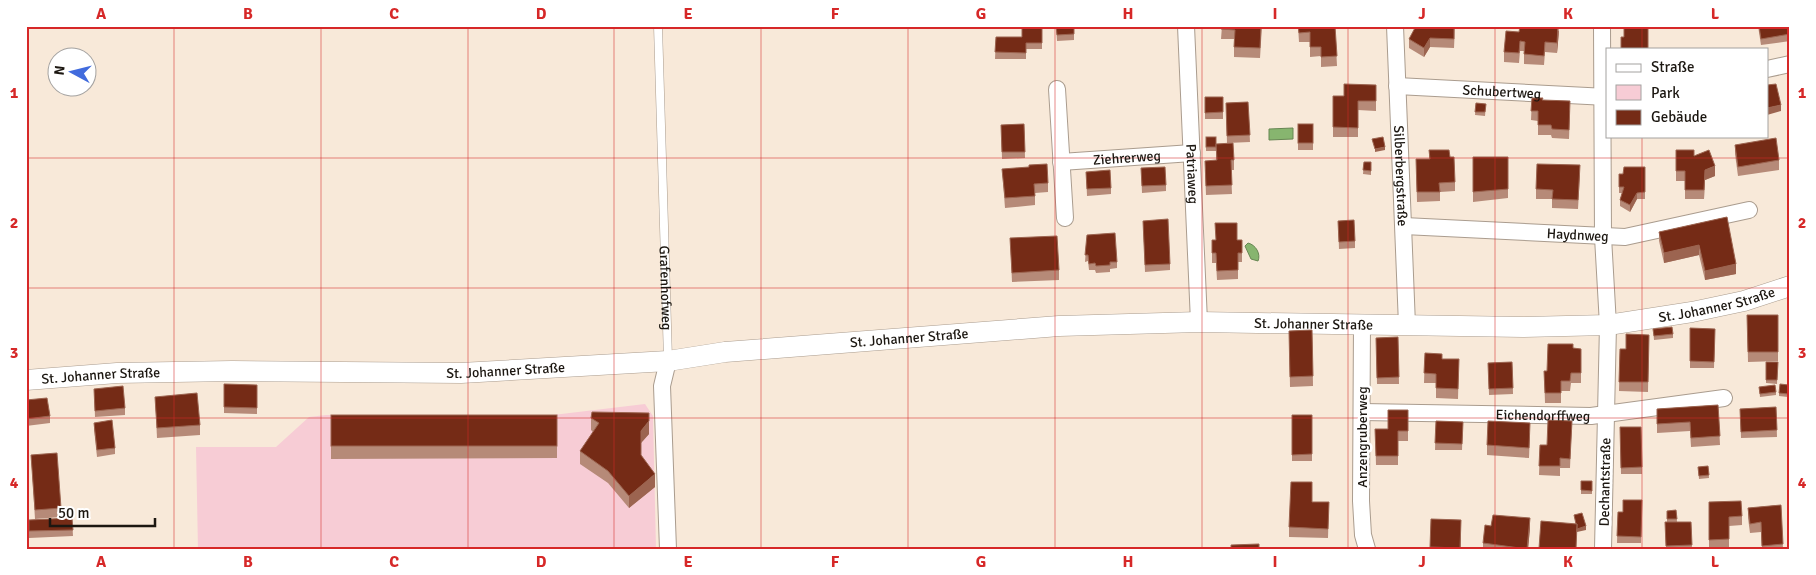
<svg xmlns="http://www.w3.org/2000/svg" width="1816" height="575" viewBox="0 0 1816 575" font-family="Signika,sans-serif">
<rect width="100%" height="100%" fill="#f8e9d9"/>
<path fill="#f7ccd5" d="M 645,404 L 653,416 L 656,549 L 198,549 L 196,447 L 276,447 L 309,417 L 326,415 L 421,415 L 511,420 Z"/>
<g fill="#87b56f" stroke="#678653">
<path d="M 1293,128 L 1293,139 L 1269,140 L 1269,129 Z"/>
<path d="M 1248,243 C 1256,245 1261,254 1258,261 L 1251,259 L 1245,246 Z"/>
</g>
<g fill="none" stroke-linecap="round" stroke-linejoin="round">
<defs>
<g id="service">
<path id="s1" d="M 658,26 L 668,359"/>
</g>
<g id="minor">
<path id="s2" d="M 1186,26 L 1199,322"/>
<path id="s3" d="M 1395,26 L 1407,325"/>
<path d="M 1602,26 L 1603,237 L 1608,325 L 1603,549"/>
<path d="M 1767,69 L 1790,64"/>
<path id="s4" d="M 1397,86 L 1607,97"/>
<path d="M 1057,89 L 1065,218"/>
<path id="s5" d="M 1061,162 L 1192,153"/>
<path id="s6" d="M 1404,226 L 1625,237 L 1749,210"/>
<path d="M 1362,324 L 1361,501 L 1363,535 L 1367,549"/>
<path d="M 668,361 L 662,386 L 668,549"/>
<path id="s7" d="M 1362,412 L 1591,416 L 1724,398"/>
</g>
<g id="tertiary">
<path id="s8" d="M 26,380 L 117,373 L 232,371 L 461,373 L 668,361 L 725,352 L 1059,326 L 1199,322 L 1523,327 L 1608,325 L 1692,312 L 1744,301 L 1790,286"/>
</g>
</defs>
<use href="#service" stroke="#aa9c8e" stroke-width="9"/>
<use href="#minor" stroke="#aa9c8e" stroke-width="18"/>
<use href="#tertiary" stroke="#aa9c8e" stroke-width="21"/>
<use href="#service" stroke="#fff" stroke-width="8"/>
<use href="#minor" stroke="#fff" stroke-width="16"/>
<use href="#tertiary" stroke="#fff" stroke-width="20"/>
</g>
<g fill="#b68a78">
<path d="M 1056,26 L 1074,26 L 1074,40 L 1057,41 Z"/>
<path d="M 1222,26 L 1262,26 L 1260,58 L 1234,57 L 1234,39 L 1221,39 Z"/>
<path d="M 1298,26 L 1335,26 L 1337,66 L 1321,67 L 1321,56 L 1310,57 L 1310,42 L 1299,42 Z"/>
<path d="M 1455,26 L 1454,48 L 1430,47 L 1424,57 L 1409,48 L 1409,39 Z"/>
<path d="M 1758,26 L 1789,26 L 1790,41 L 1761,45 Z"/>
<path d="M 1042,27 L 1042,49 L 1026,49 L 1026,59 L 995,59 L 996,37 L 1022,37 Z"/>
<path d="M 1559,31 L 1557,53 L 1545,52 L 1544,65 L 1524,64 L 1524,51 L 1520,51 L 1519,63 L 1504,62 L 1504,52 L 1519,32 Z"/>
<path d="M 1376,85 L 1376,111 L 1358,110 L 1358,137 L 1333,137 L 1333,96 L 1344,96 Z"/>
<rect x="1205" y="97" width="18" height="22"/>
<path d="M 1532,98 L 1543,100 L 1570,111 L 1569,139 L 1552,138 L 1551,135 L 1538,135 L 1538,121 L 1531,120 Z"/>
<path d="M 1248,102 L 1250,142 L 1227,143 L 1226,103 Z"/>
<path d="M 1476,103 L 1486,104 L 1485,116 L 1475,115 Z"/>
<path d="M 1024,124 L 1025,158 L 1002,159 L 1001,125 Z"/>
<rect x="1298" y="124" width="15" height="26"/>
<path d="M 1206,137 L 1216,144 L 1234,160 L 1234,170 L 1231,170 L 1232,194 L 1206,195 L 1205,170 L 1216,160 L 1216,151 L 1206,151 Z"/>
<path d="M 1735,145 L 1779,160 L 1779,170 L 1738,176 L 1735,154 Z"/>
<path d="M 1429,150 L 1450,157 L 1455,182 L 1455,191 L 1440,192 L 1440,201 L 1417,202 L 1416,159 L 1429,159 Z"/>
<path d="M 1676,150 L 1694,156 L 1715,176 L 1705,180 L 1704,199 L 1685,199 L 1685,181 L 1676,181 Z"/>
<path d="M 1473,157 L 1508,157 L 1508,198 L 1473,202 Z"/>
<path d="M 1364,162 L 1371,162 L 1371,175 L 1363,174 Z"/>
<path d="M 1645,167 L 1645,199 L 1637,199 L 1630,212 L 1620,206 L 1620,200 L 1622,193 L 1619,193 L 1619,174 L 1623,174 Z"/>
<path d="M 1141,168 L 1166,185 L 1166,191 L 1142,193 Z"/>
<path d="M 1002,169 L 1048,183 L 1048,192 L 1035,193 L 1035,205 L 1005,208 Z"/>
<path d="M 1086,172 L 1111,188 L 1111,194 L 1087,196 Z"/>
<path d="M 1580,175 L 1578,209 L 1552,208 L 1552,199 L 1536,199 L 1536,189 Z"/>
<path d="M 1727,217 L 1736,274 L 1705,280 L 1699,255 L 1664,263 L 1659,241 L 1659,232 Z"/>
<path d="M 1143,221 L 1170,264 L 1170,270 L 1145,272 Z"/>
<path d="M 1338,221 L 1355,241 L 1355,248 L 1339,249 Z"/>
<path d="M 1087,235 L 1117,262 L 1117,268 L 1110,269 L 1110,272 L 1096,273 L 1095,270 L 1089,270 L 1088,261 L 1085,262 Z"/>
<path d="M 1010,238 L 1059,270 L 1059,280 L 1012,282 Z"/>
<path d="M 1212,240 L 1242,240 L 1242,262 L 1238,262 L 1238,279 L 1217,280 L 1216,263 L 1212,263 Z"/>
<path d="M 1747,315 L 1778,315 L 1778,361 L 1748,362 Z"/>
<path d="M 1690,328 L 1715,329 L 1714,368 L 1690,368 Z"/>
<path d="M 1653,329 L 1673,334 L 1673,338 L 1654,340 Z"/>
<path d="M 1312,330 L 1313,386 L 1290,387 L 1289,331 Z"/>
<path d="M 1649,335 L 1648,392 L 1619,391 L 1620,349 L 1626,349 Z"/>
<path d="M 1398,337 L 1399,384 L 1377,384 L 1376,338 Z"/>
<path d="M 1573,348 L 1581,349 L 1581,383 L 1571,383 L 1570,391 L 1561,391 L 1561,403 L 1545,403 L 1544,371 L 1547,371 Z"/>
<path d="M 1425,353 L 1442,359 L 1459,359 L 1458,399 L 1436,398 L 1436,383 L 1424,383 Z"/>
<path d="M 1512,362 L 1513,394 L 1489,395 L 1488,363 Z"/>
<path d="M 1766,362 L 1778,362 L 1777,384 L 1766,383 Z"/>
<path d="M 224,384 L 257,385 L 257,414 L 224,413 Z"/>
<path d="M 1759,387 L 1776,392 L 1776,395 L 1760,397 Z"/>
<path d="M 1789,388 L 1788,397 L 1779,396 L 1779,393 Z"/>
<path d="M 94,389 L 125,408 L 125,415 L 95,417 Z"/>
<path d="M 155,397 L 200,425 L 200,435 L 157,438 Z"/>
<path d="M 26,400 L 50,416 L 50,423 L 26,426 Z"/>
<path d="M 1718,405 L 1720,445 L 1691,447 L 1690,431 L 1657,433 L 1657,409 Z"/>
<path d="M 1776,407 L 1777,437 L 1741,438 L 1740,409 Z"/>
<path d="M 1408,410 L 1408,441 L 1398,441 L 1398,465 L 1376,465 L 1375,429 L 1388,429 Z"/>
<path d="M 331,415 L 557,415 L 557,458 L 331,459 Z"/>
<rect x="1292" y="415" width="20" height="46"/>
<path d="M 591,418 L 649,434 L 641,443 L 641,455 L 655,487 L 629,508 L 608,483 L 580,464 L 580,451 L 593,432 L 591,430 Z"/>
<path d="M 1436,421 L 1463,422 L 1462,450 L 1435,450 Z"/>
<path d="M 1572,421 L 1570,468 L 1560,468 L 1560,476 L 1539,475 L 1540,445 L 1547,445 Z"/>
<path d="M 94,423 L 115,448 L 115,454 L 97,457 L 94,429 Z"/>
<path d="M 1620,427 L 1641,427 L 1642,474 L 1621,474 Z"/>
<path d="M 1530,433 L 1529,458 L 1487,455 L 1487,445 Z"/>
<path d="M 31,455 L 61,508 L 61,517 L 35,519 Z"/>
<path d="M 1708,466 L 1709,478 L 1699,479 L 1698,467 Z"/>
<rect x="1581" y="481" width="11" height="13"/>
<path d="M 1642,500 L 1641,543 L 1617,543 L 1618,512 L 1623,512 Z"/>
<path d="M 1312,502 L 1329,502 L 1328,538 L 1289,537 L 1289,527 Z"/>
<path d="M 1709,502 L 1742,516 L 1742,525 L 1729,526 L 1729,549 L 1709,549 Z"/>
<path d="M 1781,505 L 1783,549 L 1762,549 L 1761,532 L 1750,533 L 1748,518 L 1748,508 Z"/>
<path d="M 1676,510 L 1677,522 L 1691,522 L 1692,549 L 1666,549 L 1665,522 L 1667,522 L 1667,511 Z"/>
<path d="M 72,518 L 73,536 L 29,538 L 29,520 Z"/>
<path d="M 1431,519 L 1461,520 L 1461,549 L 1430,549 Z"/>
<path d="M 1530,528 L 1528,549 L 1483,549 L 1483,543 Z"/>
</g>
<g fill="#9c6450">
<path d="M 1559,26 L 1559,31 L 1557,53 L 1557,43 Z"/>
<path d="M 1430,38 L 1430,47 L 1424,57 L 1424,48 Z"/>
<path d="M 1781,105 L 1781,111 L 1767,115 L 1767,108 Z"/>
<path d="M 1385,147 L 1385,150 L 1375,152 L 1375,149 Z"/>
<path d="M 1715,166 L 1715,176 L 1705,180 L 1704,199 L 1705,170 Z"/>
<path d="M 1637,193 L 1637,199 L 1630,212 L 1630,205 Z"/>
<path d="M 1699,245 L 1699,255 L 1664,263 L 1664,253 Z"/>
<path d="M 1736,264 L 1736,274 L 1705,280 L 1705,271 Z"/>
<path d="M 649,421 L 649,434 L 641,443 L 641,431 Z"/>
<path d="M 655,474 L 655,487 L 629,508 L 629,496 Z"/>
<path d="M 1530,518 L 1530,528 L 1528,549 L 1527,549 Z"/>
<path d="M 1577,524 L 1586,526 L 1586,530 L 1577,532 Z"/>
</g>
<g fill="#752b16" stroke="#9c6450">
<path d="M 1056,26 L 1074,26 L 1074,34 L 1057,35 Z"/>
<path d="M 1222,26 L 1261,26 L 1260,48 L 1234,47 L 1235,30 L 1221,29 Z"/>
<path d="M 1298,26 L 1335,26 L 1337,56 L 1321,57 L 1321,47 L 1310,47 L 1310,32 L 1299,33 Z"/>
<path d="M 1416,26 L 1454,26 L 1454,39 L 1430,38 L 1424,48 L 1409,39 Z"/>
<path d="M 1520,26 L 1558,26 L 1557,43 L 1545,42 L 1544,56 L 1524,54 L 1525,42 L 1520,41 L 1519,53 L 1504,52 L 1506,31 L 1519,32 Z"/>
<path d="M 1624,26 L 1648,26 L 1648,49 L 1621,49 L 1621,37 L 1624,37 Z"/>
<path d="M 1759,26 L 1789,26 L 1790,34 L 1761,39 Z"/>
<path d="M 1022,27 L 1042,27 L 1042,43 L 1026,43 L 1026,53 L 995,52 L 996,37 L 1022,37 Z"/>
<path d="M 1344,84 L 1376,85 L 1376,101 L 1358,101 L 1358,128 L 1333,127 L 1333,96 L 1344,96 Z"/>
<path d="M 1776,84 L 1781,105 L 1767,108 L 1767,85 Z"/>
<path d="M 1205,97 L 1223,97 L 1223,112 L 1205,113 Z"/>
<path d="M 1532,98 L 1543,98 L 1542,100 L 1570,101 L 1569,130 L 1552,129 L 1551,125 L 1538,125 L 1538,111 L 1531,111 Z"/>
<path d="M 1248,102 L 1250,135 L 1227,136 L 1226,103 Z"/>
<path d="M 1476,103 L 1486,104 L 1485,112 L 1475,112 Z"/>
<path d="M 1024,124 L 1025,152 L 1002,152 L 1001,125 Z"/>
<rect x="1298" y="124" width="15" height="19"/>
<rect x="1206" y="137" width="10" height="10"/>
<path d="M 1383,137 L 1385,147 L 1375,149 L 1372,139 Z"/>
<path d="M 1776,138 L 1779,160 L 1738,167 L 1735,145 Z"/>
<path d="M 1233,143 L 1234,160 L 1231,160 L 1232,185 L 1206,186 L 1205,161 L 1217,160 L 1216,144 Z"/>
<path d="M 1429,150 L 1449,150 L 1450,157 L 1454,157 L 1455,182 L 1439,183 L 1440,192 L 1417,192 L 1416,159 L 1430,159 Z"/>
<path d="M 1676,150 L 1694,150 L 1694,156 L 1709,150 L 1715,166 L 1705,170 L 1704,190 L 1685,190 L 1685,171 L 1676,171 Z"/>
<path d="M 1473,157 L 1508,157 L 1508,189 L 1473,192 Z"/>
<path d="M 1364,162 L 1371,162 L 1371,171 L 1363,170 Z"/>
<path d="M 1047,164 L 1048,183 L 1034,184 L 1035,196 L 1005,198 L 1002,169 L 1029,167 L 1029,165 Z"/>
<path d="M 1537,164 L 1580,165 L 1578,200 L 1552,199 L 1553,190 L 1536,189 Z"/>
<path d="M 1165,167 L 1166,185 L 1142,186 L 1141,168 Z"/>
<path d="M 1624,167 L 1645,167 L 1645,192 L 1637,193 L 1630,205 L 1620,200 L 1624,187 L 1619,187 L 1619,174 L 1623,174 Z"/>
<path d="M 1110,170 L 1111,188 L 1087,189 L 1086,172 Z"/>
<path d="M 1727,217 L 1736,264 L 1705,271 L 1699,245 L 1664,253 L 1659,232 Z"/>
<path d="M 1168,219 L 1170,264 L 1145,265 L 1143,221 Z"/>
<path d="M 1354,220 L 1355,241 L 1339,242 L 1338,221 Z"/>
<path d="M 1215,223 L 1237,223 L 1237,240 L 1242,240 L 1242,253 L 1238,253 L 1238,270 L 1217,271 L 1216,253 L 1212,253 L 1212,240 L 1216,240 Z"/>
<path d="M 1115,233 L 1117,262 L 1110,262 L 1110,265 L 1096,266 L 1095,263 L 1089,264 L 1088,255 L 1085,255 L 1087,235 Z"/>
<path d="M 1057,236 L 1059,270 L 1012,273 L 1010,238 Z"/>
<path d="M 1747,315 L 1778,315 L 1778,352 L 1748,352 Z"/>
<path d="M 1672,327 L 1673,334 L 1654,336 L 1653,329 Z"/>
<path d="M 1690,328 L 1715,329 L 1714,362 L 1690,361 Z"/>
<path d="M 1312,330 L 1313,376 L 1290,377 L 1289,331 Z"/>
<path d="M 1626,334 L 1649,335 L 1648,382 L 1619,382 L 1620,349 L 1626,349 Z"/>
<path d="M 1398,337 L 1399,377 L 1377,378 L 1376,338 Z"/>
<path d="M 1548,344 L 1573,344 L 1573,348 L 1581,349 L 1581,373 L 1571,373 L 1570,381 L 1561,381 L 1561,393 L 1545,393 L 1544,371 L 1547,371 Z"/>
<path d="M 1425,353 L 1442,354 L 1442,359 L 1459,359 L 1458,389 L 1436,388 L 1436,374 L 1424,373 Z"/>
<path d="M 1512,362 L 1513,388 L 1489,389 L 1488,363 Z"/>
<path d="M 1766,362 L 1778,362 L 1777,380 L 1766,380 Z"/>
<path d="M 224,384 L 257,385 L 257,408 L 224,407 Z"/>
<path d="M 1780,384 L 1789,385 L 1788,394 L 1779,393 Z"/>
<path d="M 1775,385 L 1776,392 L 1760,394 L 1759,387 Z"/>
<path d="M 123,386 L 125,408 L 95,411 L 94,389 Z"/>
<path d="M 197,393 L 200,425 L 157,428 L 155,397 Z"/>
<path d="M 47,398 L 50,416 L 26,419 L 26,400 Z"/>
<path d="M 1718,405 L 1720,436 L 1691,438 L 1690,422 L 1657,424 L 1657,409 Z"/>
<path d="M 1776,407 L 1777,430 L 1741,432 L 1740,409 Z"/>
<path d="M 1388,410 L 1408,410 L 1408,431 L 1398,431 L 1398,456 L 1376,456 L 1375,429 L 1388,429 Z"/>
<path d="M 592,412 L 649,413 L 649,421 L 641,431 L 641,455 L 655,474 L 629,496 L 608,471 L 580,451 L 599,423 L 591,418 Z"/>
<rect x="331" y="415" width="226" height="31"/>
<path d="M 1292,415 L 1312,415 L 1312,454 L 1292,455 Z"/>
<path d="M 112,420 L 115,448 L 97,450 L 94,423 Z"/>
<path d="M 1548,420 L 1572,421 L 1570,459 L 1560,458 L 1560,466 L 1539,466 L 1540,445 L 1547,445 Z"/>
<path d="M 1436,421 L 1463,422 L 1462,444 L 1435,443 Z"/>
<path d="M 1488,421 L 1530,423 L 1529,448 L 1487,445 Z"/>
<path d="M 1620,427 L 1641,427 L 1642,467 L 1621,468 Z"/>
<path d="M 57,453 L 61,508 L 35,510 L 31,455 Z"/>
<path d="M 1708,466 L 1709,475 L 1699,476 L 1698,467 Z"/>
<path d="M 1581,481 L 1592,481 L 1592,491 L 1581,490 Z"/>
<path d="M 1291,482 L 1312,482 L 1312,502 L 1329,502 L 1328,529 L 1289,527 Z"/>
<path d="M 1623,500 L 1642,500 L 1641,537 L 1617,536 L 1618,512 L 1623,512 Z"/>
<path d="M 1741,501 L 1742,516 L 1729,517 L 1729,539 L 1709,540 L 1709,502 Z"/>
<path d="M 1781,505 L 1783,544 L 1762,546 L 1761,522 L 1750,524 L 1748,508 Z"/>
<path d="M 1676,510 L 1677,519 L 1667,519 L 1667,511 Z"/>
<path d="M 1582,513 L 1586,526 L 1577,529 L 1577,524 L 1576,524 L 1574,515 Z"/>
<path d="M 1493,515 L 1530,518 L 1527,549 L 1483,543 L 1485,525 L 1491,526 Z"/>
<path d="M 72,518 L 73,530 L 29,531 L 29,520 Z"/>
<path d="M 1431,519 L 1461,520 L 1460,548 L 1430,547 Z"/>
<path d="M 1541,521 L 1577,524 L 1576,549 L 1539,548 Z"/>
<path d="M 1665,522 L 1691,522 L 1692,545 L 1666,546 Z"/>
<path d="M 1259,544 L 1259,549 L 1231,549 L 1231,545 Z"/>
</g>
<path fill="none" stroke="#d62828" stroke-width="1" stroke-opacity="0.55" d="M 174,26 L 174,549M 321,26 L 321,549M 468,26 L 468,549M 614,26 L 614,549M 761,26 L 761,549M 908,26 L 908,549M 1055,26 L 1055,549M 1202,26 L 1202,549M 1348,26 L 1348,549M 1495,26 L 1495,549M 1642,26 L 1642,49M 1642,136 L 1642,549M 26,158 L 1790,158M 26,288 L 1790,288M 26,418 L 1790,418"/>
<g text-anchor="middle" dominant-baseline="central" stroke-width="5" stroke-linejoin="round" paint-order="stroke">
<g font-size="14" fill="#1c1711" stroke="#fff">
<text stroke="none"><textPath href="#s4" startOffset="105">Schubertweg</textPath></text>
<text stroke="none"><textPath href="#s5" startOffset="66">Ziehrerweg</textPath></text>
<text stroke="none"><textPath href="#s2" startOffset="148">Patriaweg</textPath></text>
<text stroke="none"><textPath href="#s3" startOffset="150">Silberbergstraße</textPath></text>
<text stroke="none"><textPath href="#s6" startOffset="174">Haydnweg</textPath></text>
<text stroke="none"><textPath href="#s1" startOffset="262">Grafenhofweg</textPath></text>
<text stroke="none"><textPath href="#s8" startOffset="1695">St. Johanner Straße</textPath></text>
<text stroke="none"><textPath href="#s8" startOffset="1290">St. Johanner Straße</textPath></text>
<text stroke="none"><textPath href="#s8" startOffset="885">St. Johanner Straße</textPath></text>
<text stroke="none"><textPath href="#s8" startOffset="480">St. Johanner Straße</textPath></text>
<text stroke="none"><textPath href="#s8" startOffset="75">St. Johanner Straße</textPath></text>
<text stroke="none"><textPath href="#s7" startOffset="181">Eichendorffweg</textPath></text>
<text transform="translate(1362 437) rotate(-90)">Anzengruberweg</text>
<text transform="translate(1605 482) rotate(-89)">Dechantstraße</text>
</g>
</g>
<rect width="1816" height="575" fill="none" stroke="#ffffff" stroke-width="55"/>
<rect x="1606" y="48" width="162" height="90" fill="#ffffff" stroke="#a4a2a0"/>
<rect x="1616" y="64" width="25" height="8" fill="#ffffff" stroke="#a4a2a0"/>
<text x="1651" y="72" font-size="15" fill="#1c1711">Straße</text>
<rect x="1616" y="85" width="25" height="15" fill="#f7ccd5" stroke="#a4a2a0"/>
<text x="1651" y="98" font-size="15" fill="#1c1711">Park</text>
<rect x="1616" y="110" width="25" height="15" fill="#752b16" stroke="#a4a2a0"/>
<text x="1651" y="122" font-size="15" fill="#1c1711">Gebäude</text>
<g transform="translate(72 72) rotate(277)"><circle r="24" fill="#ffffff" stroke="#a4a2a0"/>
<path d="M0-4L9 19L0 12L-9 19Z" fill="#416bdd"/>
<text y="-8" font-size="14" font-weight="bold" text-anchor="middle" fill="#1c1711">N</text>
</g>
<path d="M50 518v8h105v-8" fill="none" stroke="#1c1711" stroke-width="2.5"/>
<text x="58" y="518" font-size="15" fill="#1c1711" stroke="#ffffff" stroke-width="4" paint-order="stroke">50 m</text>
<rect x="28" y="28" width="1760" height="520" fill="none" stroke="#d62828" stroke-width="2"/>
<g font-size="16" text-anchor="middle" font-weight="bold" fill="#d62828">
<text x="101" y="19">A</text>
<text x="248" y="19">B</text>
<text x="394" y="19">C</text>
<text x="541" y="19">D</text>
<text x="688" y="19">E</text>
<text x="835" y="19">F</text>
<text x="981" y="19">G</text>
<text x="1128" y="19">H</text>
<text x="1275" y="19">I</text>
<text x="1422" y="19">J</text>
<text x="1568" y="19">K</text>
<text x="1715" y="19">L</text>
<text x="14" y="98">1</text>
<text x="1802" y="98">1</text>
<text x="14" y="228">2</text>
<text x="1802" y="228">2</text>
<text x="14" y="358">3</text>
<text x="1802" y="358">3</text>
<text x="14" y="488">4</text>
<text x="1802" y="488">4</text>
<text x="101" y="567">A</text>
<text x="248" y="567">B</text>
<text x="394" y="567">C</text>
<text x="541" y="567">D</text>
<text x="688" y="567">E</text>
<text x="835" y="567">F</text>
<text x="981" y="567">G</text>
<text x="1128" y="567">H</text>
<text x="1275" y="567">I</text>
<text x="1422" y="567">J</text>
<text x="1568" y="567">K</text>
<text x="1715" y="567">L</text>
</g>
</svg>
